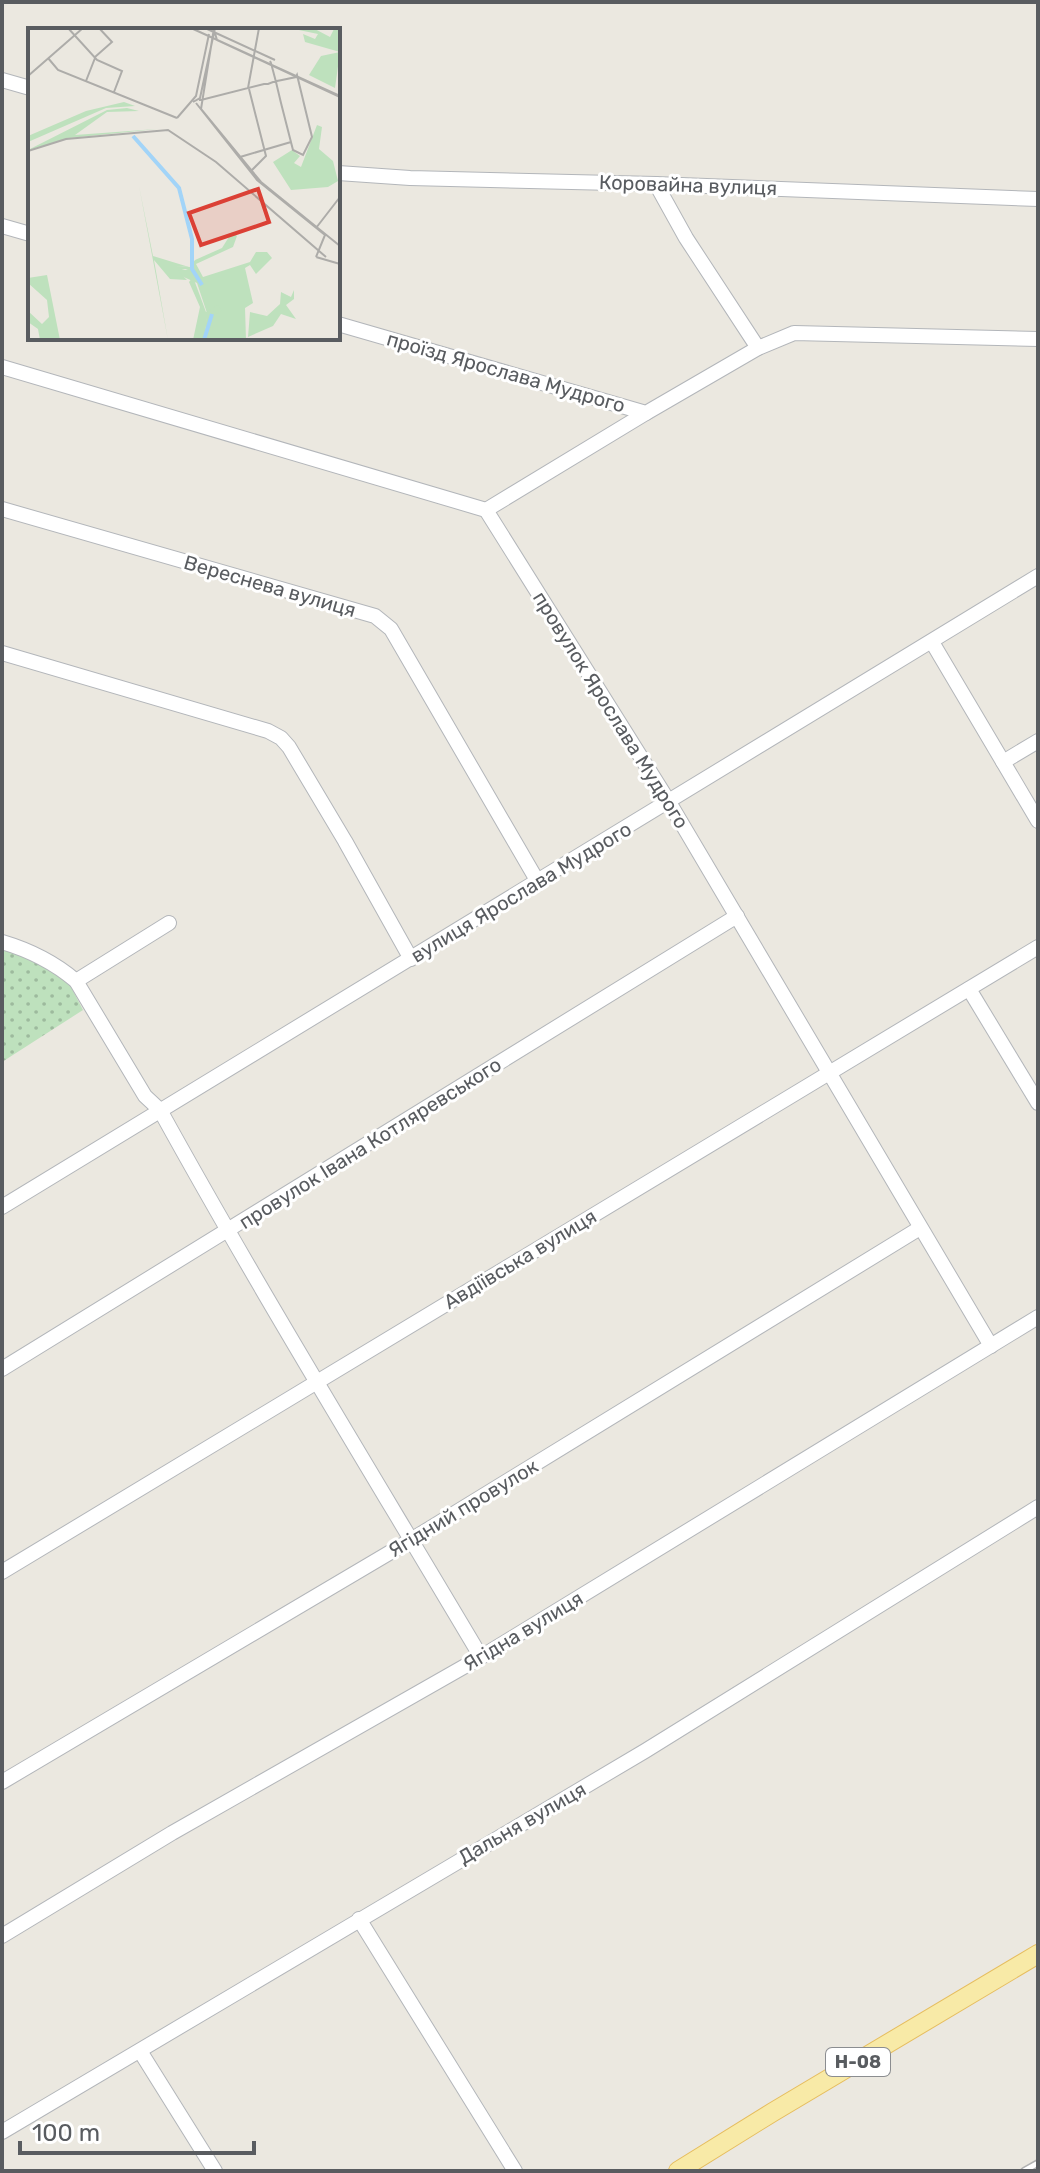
<svg xmlns="http://www.w3.org/2000/svg" width="1040" height="2173" viewBox="0 0 1040 2173" font-family="Rubik,sans-serif">
<defs>
<pattern id="grass-dots" width="8" height="8" patternUnits="userSpaceOnUse" patternTransform="scale(2)"><rect width="8" height="8" fill="#bee1bd"/><path d="M2 2h.1M6 6h.1" fill="none" stroke="#9dba9d" stroke-width="1.8" stroke-linecap="round"/></pattern>
</defs>
<rect width="100%" height="100%" fill="#ebe8e0"/>
<path fill="url(#grass-dots)" d="M 2,947 L 45,966 L 69,983 L 83,1010 L 2,1062 Z"/>
<g fill="none" stroke-linecap="round" stroke-linejoin="round">
<defs>
<g id="minor">
<path d="M 2,80 L 30,88"/>
<path d="M 338,173 L 410,178 L 656,184 L 1038,199"/>
<path d="M 656,184 L 686,238 L 758,348"/>
<path d="M 2,226 L 30,234"/>
<path d="M 338,324 L 646,413 L 758,348 L 794,333 L 1038,339"/>
<path d="M 2,367 L 486,510 L 669,802 L 991,1346"/>
<path d="M 2,509 L 375,616 L 391,629 L 538,882"/>
<path d="M 486,510 L 646,413"/>
<path d="M 932,642 L 1038,821"/>
<path d="M 2,653 L 268,731 L 281,738 L 289,747 L 345,841 L 411,959"/>
<path d="M 1003,762 L 1038,741"/>
<path d="M 2,942 C 29,950 55,963 76,981 L 145,1096 L 160,1110 C 262,1295 373,1475 481,1657"/>
<path d="M 76,981 L 169,923"/>
<path d="M 969,989 L 1038,1103"/>
<path d="M 2,1207 L 1038,576"/>
<path d="M 2,1369 L 737,916"/>
<path d="M 2,1572 L 1038,947"/>
<path d="M 2,1782 L 411,1540 L 920,1228"/>
<path d="M 359,1919 L 515,2171"/>
<path d="M 2,1936 L 172,1833 L 481,1657 L 1038,1317"/>
<path d="M 140,2051 L 215,2171"/>
<path d="M 2,2132 L 645,1751 L 1038,1507"/>
</g>
<path id="major" d="M 678,2171 L 773,2112 L 1038,1954"/>
</defs>
<use href="#minor" stroke="#b3b6ba" stroke-width="16"/>
<use href="#major" stroke="#e6bd5e" stroke-width="20"/>
<use href="#minor" stroke="#fff" stroke-width="14"/>
<use href="#major" stroke="#f8eaa7" stroke-width="18"/>
<defs>
<path id="rail" d="M 1024,2171 L 1038,2163"/>
</defs>
<use href="#rail" stroke="#b1b2b2" stroke-width="8"/>
<use href="#rail" stroke="#fff" stroke-width="5" stroke-dasharray="15" stroke-linecap="butt"/>
</g>
<g text-anchor="middle" dominant-baseline="central" stroke-width="6" stroke-linejoin="round" paint-order="stroke">
<rect fill="#fff" stroke="#8b8d90" stroke-width="2" x="826" y="2048" width="64" height="28" rx="6"/>
<g font-size="18" font-weight="bold" fill="#595c60">
<text x="858" y="2062">Н-08</text>
</g>
<g font-size="20" fill="#595c60" stroke="#fff">
<text transform="translate(688 185) rotate(2)">Коровайна вулиця</text>
<text transform="translate(506 372) rotate(16)">проїзд Ярослава Мудрого</text>
<text transform="translate(270 586) rotate(16)">Вереснева вулиця</text>
<text transform="translate(611 710) rotate(58)">провулок Ярослава Мудрого</text>
<text transform="translate(521 892) rotate(-31)">вулиця Ярослава Мудрого</text>
<text transform="translate(370 1143) rotate(-32)">провулок Івана Котляревського</text>
<text transform="translate(520 1259) rotate(-31)">Авдіївська вулиця</text>
<text transform="translate(463 1508) rotate(-31)">Ягідний провулок</text>
<text transform="translate(523 1631) rotate(-31)">Ягідна вулиця</text>
<text transform="translate(522 1823) rotate(-30)">Дальня вулиця</text>
</g>
</g>
<g transform="translate(28 28)">
<rect width="312" height="312" fill="#ebe8e0"/>
<path d="M 96,74 L 107,78 L 78,80 L 0,114 L 0,108 L 58,83 ZM 289,97 L 294,99 L 291,121 L 305,133 L 310,153 L 300,159 L 263,162 L 245,134 L 264,122 L 272,128 L 266,135 L 273,139 ZM 204,204 L 209,208 L 205,219 L 168,236 L 175,249 L 222,234 L 228,224 L 239,224 L 244,230 L 228,246 L 222,237 L 217,240 L 225,275 L 217,280 L 218,312 L 176,312 L 179,285 L 169,255 L 140,242 L 160,242 L 148,238 L 162,239 L 167,232 L 194,220 ZM 19,247 L 32,312 L 12,312 L 10,301 L 0,294 L 0,283 L 14,296 L 21,289 L 19,272 L 0,255 L 0,250 Z" fill="#bee1bd"/>
<path d="M 285,0 L 302,9 L 306,1 L 312,1 L 312,24 L 277,14 L 275,6 L 287,11 L 290,6 L 266,1 ZM 99,80 L 111,83 L 79,84 L 47,107 L 129,101 L 42,110 L 0,122 L 79,82 ZM 111,158 L 125,228 L 161,239 L 148,238 L 161,240 L 150,243 L 159,252 L 142,251 L 126,232 L 140,312 ZM 165,249 L 178,284 L 190,277 L 194,283 L 179,290 L 176,312 L 165,312 L 172,279 L 161,254 Z" fill="#bee1bd"/>
<path d="M 266,262 L 266,271 L 258,277 L 268,291 L 253,286 L 245,298 L 220,309 L 222,284 L 239,288 L 252,276 L 253,264 L 263,269 Z" fill="#bee1bd"/>
<path d="M 312,24 L 307,60 L 281,47 L 293,28 Z" fill="#bee1bd"/>
<path fill="none" stroke="#a2d4f8" stroke-width="4" d="M 105,108 L 151,160 L 164,211 L 164,241 L 174,257M 176,312 L 184,286"/>
<path fill="none" stroke="#adaca9" stroke-width="2" d="M 40,0 L 69,32 L 94,43 L 86,64M 163,0 L 312,68M 177,0 L 247,32M 186,0 L 173,81 L 233,154 L 312,218M 186,2 L 189,12 L 312,69M 67,29 L 84,14 L 71,0M 20,30 L 30,42 L 149,90M 0,48 L 55,0M 58,53 L 67,30M 220,60 L 231,0M 221,61 L 238,128 L 222,144M 171,72 L 173,72 L 236,56 L 240,56 L 245,54 L 248,54 L 249,53 L 254,52 L 268,49 L 269,47 L 284,109 L 275,127 L 265,122 L 253,75 L 248,54 L 243,35 L 242,33M 165,74 L 172,70 L 187,0M 168,75 L 229,152 L 297,207 L 288,229M 149,90 L 168,68 L 181,6M 0,123 L 38,111 L 140,102 L 188,134 L 298,229M 212,129 L 263,114M 288,200 L 312,169M 288,229 L 312,236"/>
<path fill="#db4035" fill-opacity="0.15" stroke="#db4035" stroke-width="4" d="M 230,161 L 241,194 L 173,217 L 161,185 Z"/>
<rect width="312" height="312" fill="none" stroke="#595c60" stroke-width="4"/>
</g>
<rect width="1040" height="2173" fill="none" stroke="#595c60" stroke-width="8"/>
<path d="M20 2141v12h234v-12" fill="none" stroke="#595c60" stroke-width="4"/>
<text x="32" y="2141" font-size="24" fill="#595c60" stroke="#ffffff" stroke-width="6" paint-order="stroke">100 m</text>
</svg>
